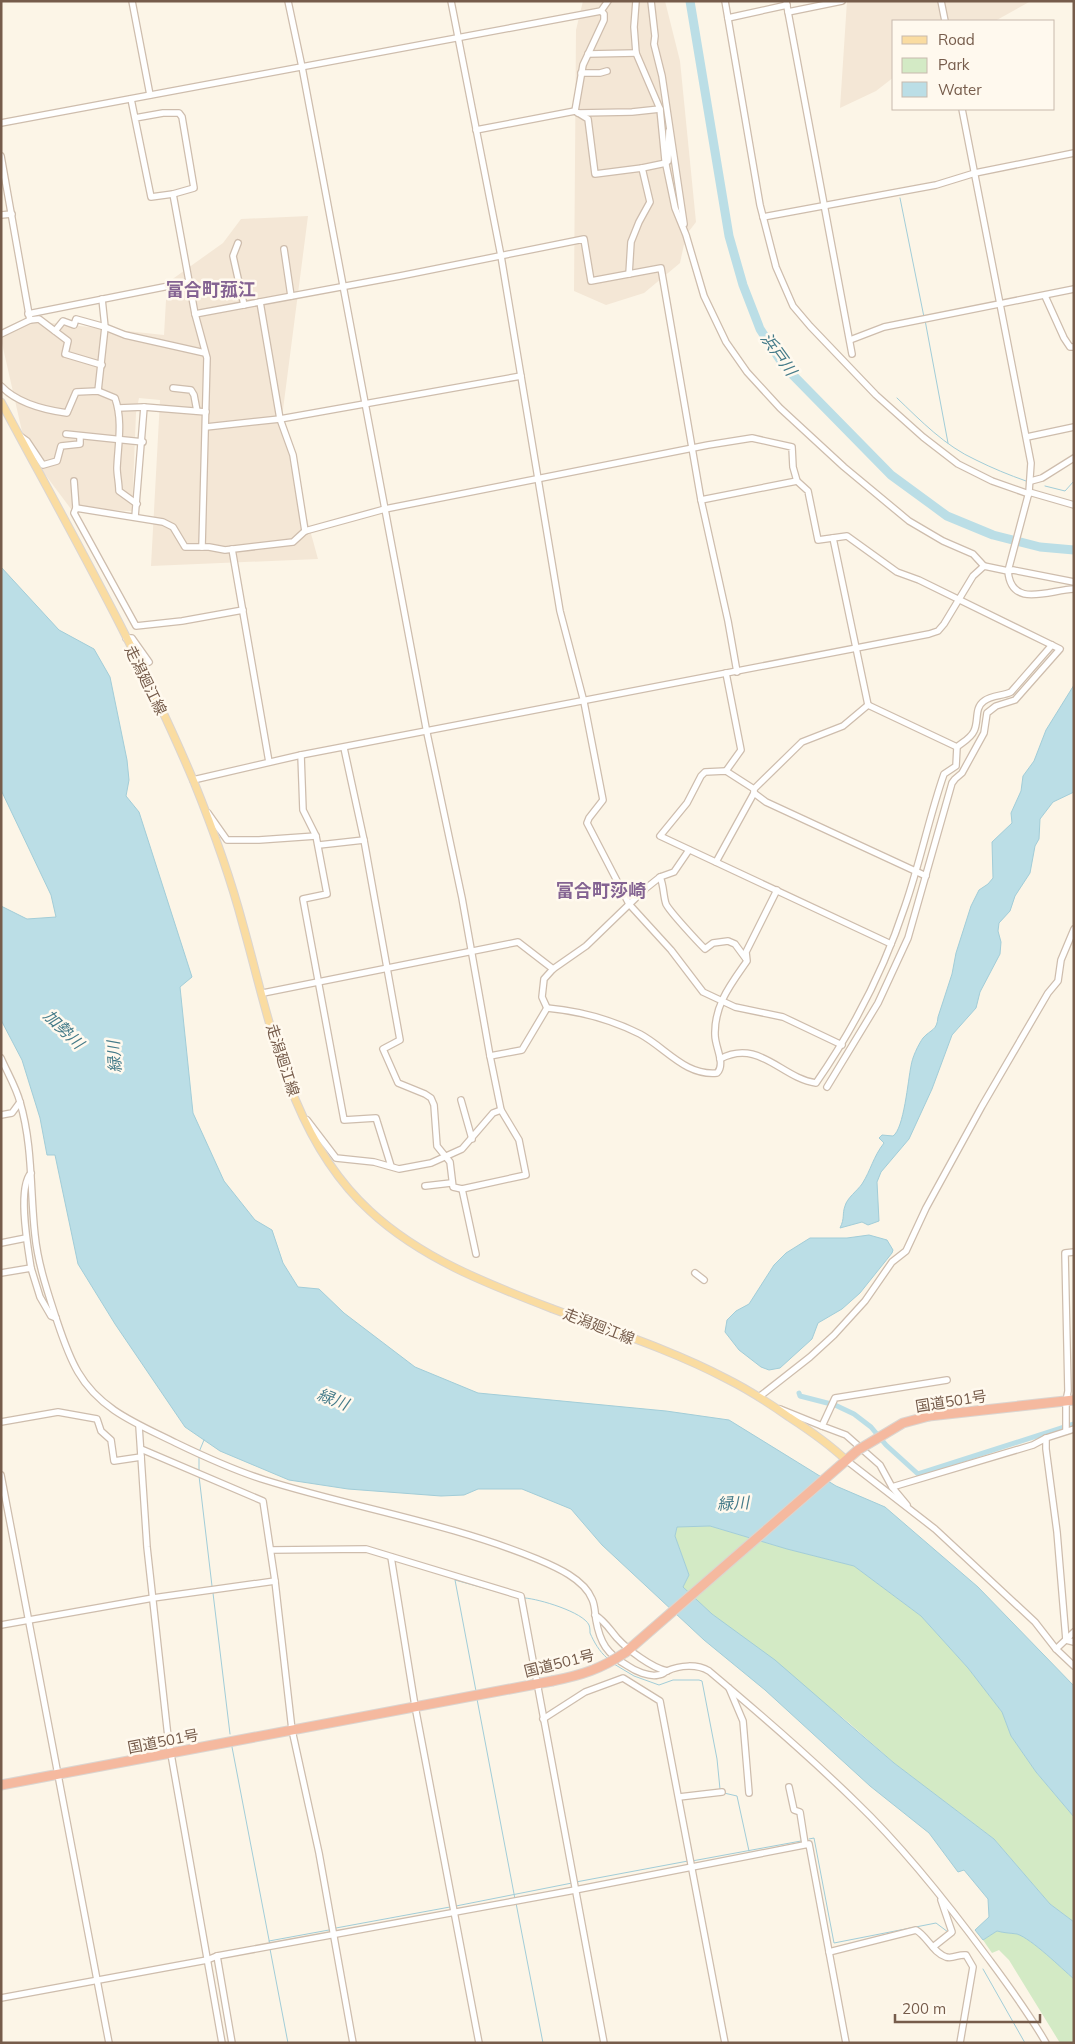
<svg xmlns="http://www.w3.org/2000/svg" width="1075" height="2044" viewBox="0 0 1075 2044" font-family="Mulish,'Noto Sans JP',sans-serif">
<rect width="100%" height="100%" fill="#fcf5e7"/>
<g fill="#f4e7d6">
<path d="M 583,1 L 665,1 L 680,61 L 696,222 L 686,235 L 680,263 L 644,293 L 606,305 L 574,291 L 576,30 Z"/>
<path d="M 847,1 L 1031,1 L 995,21 L 894,21 L 894,77 L 876,91 L 840,108 Z"/>
<path d="M 308,216 L 281,425 L 318,559 L 151,566 L 160,400 L 139,398 L 136,413 L 132,511 L 71,509 L 26,449 L 1,339 L 24,320 L 164,335 L 167,283 L 223,243 L 241,219 Z"/>
</g>
<g fill="#d3eac5">
<path d="M 710,1526 L 787,1549 L 854,1566 L 921,1616 L 968,1668 L 1002,1712 L 1011,1736 L 1036,1772 L 1074,1817 L 1074,1922 L 1050,1904 L 994,1839 L 894,1763 L 848,1722 L 712,1614 L 683,1587 L 689,1575 L 675,1536 L 677,1527 Z"/>
<path d="M 997,1931 C 1004,1933 1010,1933 1017,1934 C 1032,1939 1061,1968 1074,1979 L 1074,2043 L 1060,2043 L 1009,1960 L 999,1950 L 992,1953 L 983,1940 Z"/>
</g>
<g fill="#bbdee6" stroke="#a2cdd8">
<path d="M 1,567 L 59,630 L 94,649 L 110,677 L 127,760 L 129,780 L 126,796 L 139,812 L 192,977 L 180,987 L 193,1113 L 224,1181 L 255,1220 L 272,1230 L 283,1263 L 298,1287 L 319,1289 L 344,1313 L 415,1367 L 478,1393 L 666,1411 L 729,1420 L 836,1486 L 885,1507 L 978,1587 L 1074,1686 L 1074,1817 L 1036,1772 L 1011,1736 L 1002,1712 L 968,1668 L 921,1616 L 854,1566 L 787,1549 L 710,1526 L 677,1527 L 675,1536 L 689,1575 L 683,1587 L 712,1614 L 775,1660 L 894,1763 L 994,1839 L 1050,1904 L 1074,1922 L 1074,1979 C 1061,1968 1032,1939 1017,1934 C 1010,1933 1004,1933 997,1931 L 983,1940 L 975,1930 L 989,1917 L 988,1899 L 964,1870 L 958,1872 L 929,1833 L 870,1786 L 765,1690 L 704,1640 L 602,1545 L 571,1509 L 522,1489 L 478,1489 L 464,1495 L 441,1496 L 348,1489 L 289,1480 L 220,1451 L 185,1427 L 115,1324 L 78,1264 L 55,1155 L 47,1155 L 40,1118 L 22,1060 L 1,1020 L 1,906 L 27,919 L 56,917 L 51,895 L 1,790 Z"/>
<path d="M 1074,685 L 1074,792 L 1053,802 L 1040,819 L 1039,839 L 1035,846 L 1030,873 L 1015,896 L 1010,911 L 999,923 L 998,931 L 1001,942 L 1000,954 L 980,992 L 976,1008 L 952,1035 L 932,1089 L 909,1139 L 881,1172 L 877,1182 L 879,1221 L 868,1225 L 862,1222 L 840,1228 C 845,1218 842,1214 845,1206 C 847,1198 857,1191 862,1184 C 871,1170 873,1157 884,1143 L 879,1138 L 882,1135 L 893,1136 C 904,1129 908,1080 911,1066 C 912,1058 918,1045 923,1038 C 931,1029 937,1031 938,1017 L 952,974 L 956,953 L 971,906 L 979,890 L 988,884 L 993,878 L 992,842 L 1012,823 L 1011,813 L 1021,791 L 1023,776 L 1034,761 L 1046,730 Z"/>
<path d="M 869,1235 L 887,1240 L 893,1250 L 892,1253 L 860,1293 L 842,1309 L 818,1323 L 812,1339 L 780,1368 L 769,1370 L 761,1367 L 739,1350 L 725,1332 L 727,1320 L 736,1311 L 749,1304 L 774,1265 L 786,1253 L 810,1238 L 847,1238 Z"/>
</g>
<g fill="none" stroke-linecap="round" stroke-linejoin="round">
<g stroke="#a2cdd8" stroke-width="1">
<path d="M 900,198 L 924,317"/>
<path d="M 1044,301 L 1064,344 L 1068,349 L 1074,351"/>
<path d="M 925,320 L 948,443"/>
<path d="M 897,398 C 921,421 945,446 976,460 C 992,468 1009,475 1026,481"/>
<path d="M 1045,486 L 1065,491 L 1074,481"/>
<path d="M 199,1452 L 204,1440"/>
<path d="M 199,1472 L 199,1456"/>
<path d="M 199,1476 L 212,1586"/>
<path d="M 213,1593 L 230,1734"/>
<path d="M 525,1598 C 539,1599 583,1612 589,1625 C 590,1628 590,1630 590,1633 C 594,1642 599,1651 607,1658"/>
<path d="M 614,1664 L 634,1676 L 659,1685 L 673,1680 L 699,1680 L 702,1681 L 717,1759 L 720,1789"/>
<path d="M 476,1691 L 455,1580 L 509,1595"/>
<path d="M 477,1699 L 515,1899"/>
<path d="M 232,1747 L 270,1945"/>
<path d="M 724,1793 L 737,1796 L 749,1851"/>
<path d="M 809,1839 L 814,1838 L 834,1943 L 936,1923 L 948,1932"/>
<path d="M 692,1861 L 801,1841"/>
<path d="M 576,1882 L 688,1861"/>
<path d="M 516,1903 L 543,2043"/>
<path d="M 456,1906 L 572,1883"/>
<path d="M 336,1928 L 450,1907"/>
<path d="M 269,1941 L 329,1930"/>
<path d="M 270,1949 L 288,2043"/>
<path d="M 983,1969 L 1025,2043"/>
</g>
<path stroke="#bbdee6" stroke-width="5" d="M 799,1393 L 800,1396 L 835,1405 L 854,1414 L 871,1427 L 886,1445 L 918,1474 L 1074,1424"/>
<path stroke="#bbdee6" stroke-width="9" d="M 690,1 L 729,236 L 743,285 L 760,329 L 784,366 L 891,475 L 947,516 L 993,535 L 1040,547 L 1074,550"/>
<defs>
<g id="minor">
<path d="M 132,1 L 150,95"/>
<path d="M 288,1 L 302,67 L 427,733 L 462,898 L 490,1056 L 501,1110 L 519,1140 L 526,1175 L 462,1189 L 453,1187 L 450,1162 L 437,1146 L 434,1105 L 431,1098 L 425,1094 L 398,1083 L 383,1049 L 400,1040 L 364,840 L 344,748"/>
<path d="M 451,1 L 501,256 L 560,611 L 584,702 L 603,800 L 589,818 L 587,823 L 629,904 L 671,950 L 703,992 L 735,1007 L 783,1017 L 842,1045"/>
<path d="M 636,1 L 634,27 L 636,53 L 660,109 L 665,160 L 675,208 L 686,235 L 704,296 L 726,342 L 747,372 L 780,408 L 844,467 L 909,521 L 943,541 L 973,554 L 984,566"/>
<path d="M 651,1 L 655,36 L 654,44 L 662,76 L 684,224"/>
<path d="M 725,1 L 760,205 L 776,267 L 793,306 L 810,326 L 876,395 L 923,437 L 958,464 L 992,481 L 1029,494"/>
<path d="M 786,1 L 852,354"/>
<path d="M 941,1 L 945,21"/>
<path d="M 788,12 L 842,1"/>
<path d="M 728,18 L 787,5"/>
<path d="M 588,54 L 636,53"/>
<path d="M 581,73 L 600,73 L 607,71"/>
<path d="M 131,99 L 151,197 L 173,194 L 194,188 L 182,117 L 179,113 L 163,113 L 135,118"/>
<path d="M 962,109 L 1031,463 L 1029,492 L 1008,571 C 1011,609 1049,590 1074,589"/>
<path d="M 575,111 L 583,65 L 604,20 L 604,14 L 601,11"/>
<path d="M 578,113 L 632,112 L 660,109"/>
<path d="M 1,123 L 601,11 L 608,1"/>
<path d="M 476,130 L 575,111 L 588,119 L 595,174 L 642,168 L 650,202 L 639,222 L 631,242 L 629,274"/>
<path d="M 1,156 L 30,320"/>
<path d="M 668,161 L 669,131"/>
<path d="M 642,168 L 666,163"/>
<path d="M 173,194 L 195,314 L 207,358 L 202,547"/>
<path d="M 1,215 L 12,214"/>
<path d="M 763,217 L 936,185 L 975,173 L 1074,153"/>
<path d="M 238,243 L 233,256 L 244,305"/>
<path d="M 284,249 L 291,296"/>
<path d="M 1045,296 L 1064,338 L 1070,347 L 1074,347"/>
<path d="M 260,302 L 280,419 L 293,455 L 305,531"/>
<path d="M 28,314 L 189,282"/>
<path d="M 195,314 L 400,276 L 584,239 L 591,281 L 661,268 L 701,500 L 728,621 L 737,672"/>
<path d="M 55,331 L 63,321 L 74,325 L 76,319 L 105,327 L 125,335 L 205,353"/>
<path d="M 1,334 L 30,320 L 39,319 L 68,341 L 65,354 L 102,365"/>
<path d="M 850,340 L 884,327 L 1074,289"/>
<path d="M 1,386 C 17,403 45,410 67,413 L 76,392 L 98,391 L 115,398 C 123,421 118,444 117,468 C 117,475 119,483 119,491 L 137,504"/>
<path d="M 173,388 L 191,390 L 194,395 L 197,411"/>
<path d="M 98,391 L 105,327 L 102,299"/>
<path d="M 118,408 L 144,407 L 206,412"/>
<path d="M 206,427 L 280,419 L 521,376"/>
<path d="M 66,434 L 143,442"/>
<path d="M 20,436 L 27,441 L 43,465 L 57,461 L 61,446 L 80,444 L 80,436"/>
<path d="M 1027,437 L 1074,427"/>
<path d="M 74,481 L 76,508"/>
<path d="M 1031,481 L 1042,478 L 1074,458"/>
<path d="M 1029,492 L 1074,505"/>
<path d="M 701,500 L 797,481"/>
<path d="M 135,517 L 144,407"/>
<path d="M 833,538 L 868,705"/>
<path d="M 232,549 L 269,762"/>
<path d="M 243,610 L 182,621 L 136,626 L 74,513 L 76,508 L 163,522 L 173,527 L 185,547 L 209,547 L 225,550 L 293,542 L 305,531 L 385,509 L 708,445 L 752,438 L 792,447 L 793,467 L 797,481 L 808,491 L 818,540 L 847,536 L 897,572 L 919,580 L 1060,649 L 1015,700 L 996,706 L 987,713 L 984,733 L 962,773 L 955,779 L 952,783 L 908,938 L 878,1003 L 827,1087"/>
<path d="M 126,638 L 132,638 L 149,662"/>
<path d="M 868,705 L 957,747"/>
<path d="M 301,755 L 303,810 L 316,836 L 327,894 L 303,899 L 344,1120 L 376,1118 L 391,1166"/>
<path d="M 726,771 L 741,750 L 726,673"/>
<path d="M 193,780 L 301,755 L 929,634 L 938,631 L 944,624 L 973,576 L 984,566 L 1008,571 L 1013,570 L 1074,582"/>
<path d="M 754,789 L 726,771 L 705,772 L 701,776 L 687,803 L 660,836 L 891,944"/>
<path d="M 754,793 L 766,802 L 926,876"/>
<path d="M 208,813 L 227,840 L 259,840 L 316,836"/>
<path d="M 319,845 L 364,840"/>
<path d="M 716,862 L 754,793 L 754,789 L 802,742 L 843,726 L 868,705"/>
<path d="M 660,877 C 664,886 663,895 666,904 C 670,912 698,942 705,949 L 713,943 L 728,941 L 735,944 L 746,959"/>
<path d="M 263,993 L 518,942 L 553,969"/>
<path d="M 547,1008 C 580,1011 610,1019 640,1034 C 666,1048 685,1076 717,1073 C 726,1064 715,1047 715,1035 C 714,1005 731,984 747,961 L 746,952 L 777,890"/>
<path d="M 547,1008 L 542,997 L 544,979 L 553,969 L 586,946 L 645,889 L 660,877 L 674,872 L 689,850"/>
<path d="M 490,1056 L 522,1050 L 547,1008"/>
<path d="M 1,1058 C 7,1072 16,1087 20,1102 C 33,1146 30,1191 35,1235 C 38,1264 47,1290 56,1318 C 62,1336 68,1355 78,1372 C 100,1410 138,1424 176,1443 C 205,1457 233,1470 265,1480 C 355,1508 449,1523 537,1559 C 556,1567 584,1579 592,1599 C 595,1605 595,1613 596,1620 C 600,1643 607,1654 628,1666 C 635,1671 649,1677 658,1675 C 665,1674 661,1674 667,1671 C 680,1665 697,1664 709,1671 C 759,1713 809,1756 856,1802 C 904,1848 949,1905 988,1958 C 1008,1985 1029,2013 1046,2043"/>
<path d="M 720,1059 C 759,1038 781,1078 816,1083 C 854,1028 884,970 905,906 C 920,863 929,817 944,774 L 956,766 L 957,747 C 963,742 971,738 974,731 C 979,721 974,708 984,701 C 992,695 1003,696 1011,692 L 1052,645"/>
<path d="M 461,1100 L 472,1139"/>
<path d="M 1,1115 L 12,1113 L 20,1102"/>
<path d="M 307,1120 L 336,1158 L 374,1162 L 399,1169 L 431,1163 L 462,1149 L 493,1113 L 501,1110"/>
<path d="M 425,1186 L 451,1183"/>
<path d="M 462,1189 L 476,1254"/>
<path d="M 1,1243 L 26,1238"/>
<path d="M 31,1268 C 28,1248 17,1188 31,1173"/>
<path d="M 1,1273 L 31,1268 L 40,1297 L 51,1316 L 56,1318"/>
<path d="M 695,1273 L 704,1280"/>
<path d="M 759,1397 L 810,1357 L 834,1335 L 865,1301 L 892,1262 L 906,1251 L 926,1208 L 982,1106 L 1048,993 L 1058,981 L 1061,960 L 1074,929"/>
<path d="M 780,1409 L 822,1426"/>
<path d="M 1,1422 L 58,1412 L 97,1419 L 101,1431 L 111,1440 L 114,1461 L 141,1457"/>
<path d="M 139,1426 L 147,1547 L 168,1737 L 222,2043"/>
<path d="M 1066,1431 L 1066,1401 L 1068,1391 L 1065,1253 L 1074,1252"/>
<path d="M 1046,1438 L 1046,1449 L 1057,1532 L 1066,1640"/>
<path d="M 141,1449 L 263,1501 L 275,1581 L 292,1730 L 319,1853 L 353,2043"/>
<path d="M 846,1460 L 935,1529 L 1035,1622 L 1056,1649 L 1074,1666"/>
<path d="M 1,1475 L 109,2043"/>
<path d="M 892,1487 L 1033,1445 L 1046,1438 L 1074,1429"/>
<path d="M 907,1505 L 892,1487 L 880,1465 L 846,1435 L 822,1426 L 835,1398 L 947,1380"/>
<path d="M 271,1550 L 366,1549 L 521,1596 L 604,2043"/>
<path d="M 391,1557 L 415,1706 L 479,2043"/>
<path d="M 595,1615 C 605,1621 610,1630 617,1638 C 628,1650 652,1668 667,1671"/>
<path d="M 1,1625 L 153,1598 L 275,1581"/>
<path d="M 1066,1640 L 1074,1642"/>
<path d="M 1056,1649 L 1074,1632"/>
<path d="M 729,1688 L 743,1721 L 749,1793"/>
<path d="M 543,1719 L 585,1692 L 623,1678 L 660,1701 L 725,2043"/>
<path d="M 789,1787 L 794,1810 L 800,1812 L 805,1844"/>
<path d="M 679,1797 L 722,1792"/>
<path d="M 933,1947 L 952,1932 L 941,1900"/>
<path d="M 829,1952 L 916,1930 C 927,1936 933,1953 946,1957 C 954,1959 958,1954 966,1955 L 973,1967 L 960,2043"/>
<path d="M 217,1956 L 232,2043"/>
<path d="M 1,1998 L 207,1960 L 217,1956 L 575,1890 L 809,1844 L 846,2043"/>
</g>
<path id="major" d="M 1,402 C 68,527 139,651 194,782 C 213,829 230,876 243,925 C 271,1025 290,1138 370,1211 C 422,1259 488,1284 553,1309 C 612,1331 672,1350 727,1379 C 749,1390 769,1403 789,1417 C 809,1430 829,1444 846,1460"/>
<g id="highway">
<path d="M 929,1416 L 1074,1400"/>
<path d="M 626,1652 L 858,1450"/>
<path d="M 1,1785 L 552,1681"/>
</g>
</defs>
<use href="#minor" stroke="#cebdad" stroke-width="8"/>
<use href="#major" stroke="#dbd5d0" stroke-width="9"/>
<use href="#highway" stroke="#dbd5d0" stroke-width="11"/>
<use href="#minor" stroke="#fff" stroke-width="5.5"/>
<use href="#major" stroke="#fadca1" stroke-width="7"/>
<use href="#highway" stroke="#f5b99f" stroke-width="9"/>
<defs>
<g id="highway-bridge">
<path d="M 858,1450 L 903,1423 L 929,1416"/>
<path d="M 552,1681 C 582,1675 601,1669 626,1652"/>
</g>
</defs>
<use href="#highway-bridge" stroke="#dbd5d0" stroke-width="11" stroke-linecap="butt"/>
<use href="#highway-bridge" stroke="#f5b99f" stroke-width="9"/>
</g>
<g text-anchor="middle" dominant-baseline="central" stroke-width="5" stroke-linejoin="round" paint-order="stroke">
<g font-size="15" fill="#765c4b" stroke="#fff9ee">
<text transform="translate(146 680) rotate(64)">走潟廻江線</text>
<text transform="translate(283 1060) rotate(72)">走潟廻江線</text>
<text transform="translate(599 1326) rotate(21)">走潟廻江線</text>
<text transform="translate(951 1401) rotate(-9)">国道501号</text>
<text transform="translate(559 1663) rotate(-14)">国道501号</text>
<text transform="translate(163 1741) rotate(-11)">国道501号</text>
</g>
<g font-size="16" font-style="italic" fill="#457b89" stroke="#fff9ee">
<text transform="translate(779 354) rotate(54)">浜戸川</text>
<text transform="translate(64 1029) rotate(44)">加勢川</text>
<text transform="translate(114 1057) rotate(-94)">緑川</text>
<text transform="translate(333 1399) rotate(21)">緑川</text>
<text transform="translate(733 1503) rotate(-3)">緑川</text>
</g>
<g font-size="18" font-weight="bold" fill="#846392" stroke="#fff9ee">
<text x="211" y="289">富合町菰江</text>
<text x="601" y="890">富合町莎崎</text>
</g>
</g>
<rect width="1075" height="2044" fill="none" stroke="#765c4b" stroke-width="5"/>
<rect x="892" y="20" width="162" height="90" fill="#fff9ee" stroke="#c8baad"/>
<rect x="902" y="36" width="25" height="8" fill="#fadca1" stroke="#c8baad"/>
<text x="938" y="45" font-size="15" fill="#765c4b">Road</text>
<rect x="902" y="58" width="25" height="15" fill="#d3eac5" stroke="#c8baad"/>
<text x="938" y="70" font-size="15" fill="#765c4b">Park</text>
<rect x="902" y="82" width="25" height="15" fill="#bbdee6" stroke="#c8baad"/>
<text x="938" y="95" font-size="15" fill="#765c4b">Water</text>
<path d="M895 2014v8h145v-8" fill="none" stroke="#765c4b" stroke-width="2.5"/>
<text x="902" y="2014" font-size="15" fill="#765c4b" stroke="#fff9ee" stroke-width="4" paint-order="stroke">200 m</text>
</svg>
